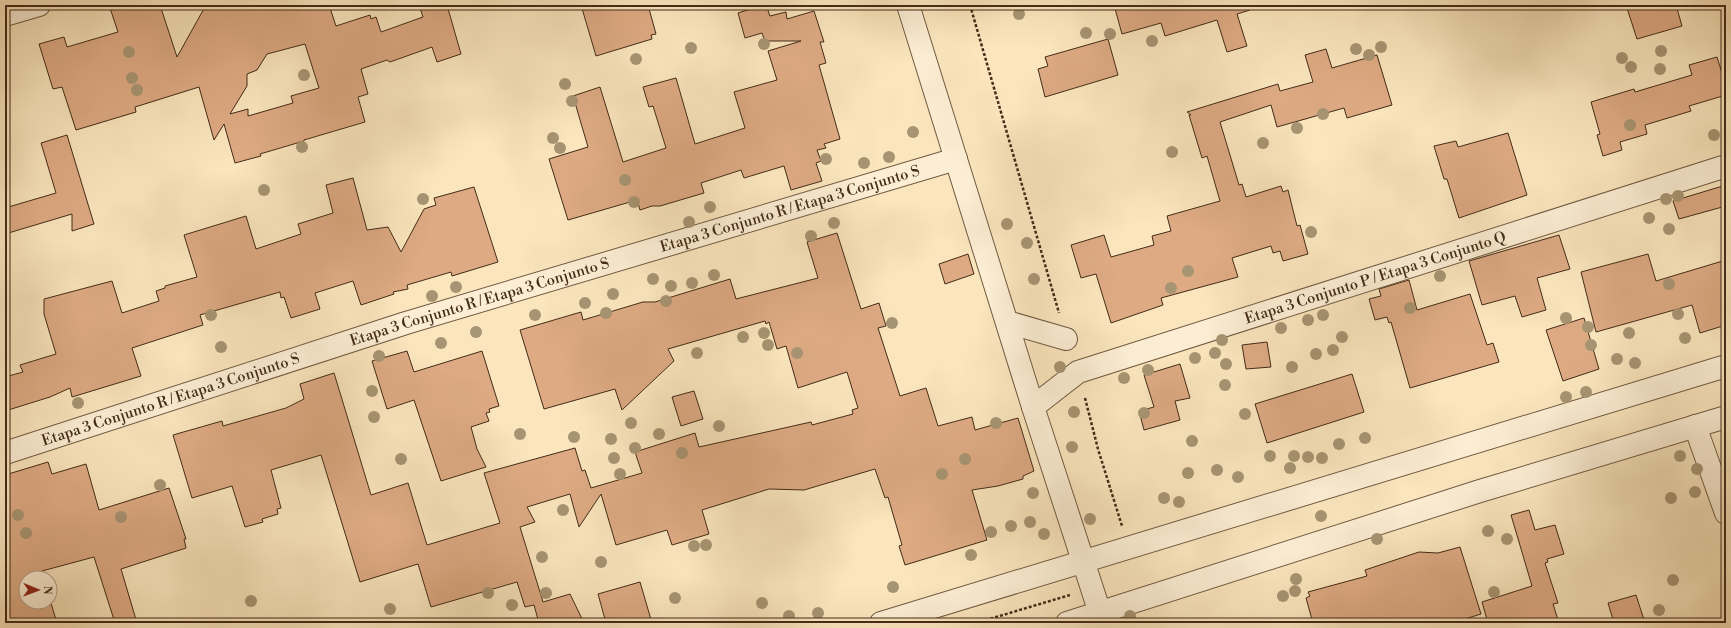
<svg xmlns="http://www.w3.org/2000/svg" width="1731" height="628" viewBox="0 0 1731 628" font-family="'Libre Bodoni',serif">
<rect width="100%" height="100%" fill="#fae5bd"/>
<filter id="stains"><feTurbulence type="fractalNoise" baseFrequency=".005" numOctaves="4"/><feColorMatrix values="0 0 0 0 .2 0 0 0 0 .09 0 0 0 0 .02 0 0 0 .5 -.17"/></filter>
<radialGradient id="worn" r=".72"><stop offset=".6" stop-color="#630" stop-opacity="0"/><stop offset="1" stop-color="#630" stop-opacity=".3"/></radialGradient>
<g fill="#ddaa83" stroke="#432b18" fill-rule="evenodd">
<path d="M 109,5 L 160,5 L 177,57 L 206,5 L 329,5 L 336,26 L 370,15 L 371,19 L 376,17 L 381,32 L 423,17 L 419,5 L 447,5 L 461,54 L 437,62 L 432,47 L 390,62 L 387,60 L 361,69 L 368,94 L 358,97 L 365,122 L 304,140 L 304,141 L 260,154 L 261,156 L 235,163 L 224,124 L 214,140 L 199,87 L 135,107 L 136,112 L 76,130 L 62,87 L 53,89 L 39,44 L 64,37 L 67,47 L 118,32 ZM 305,44 L 319,88 L 291,96 L 293,103 L 248,116 L 248,109 L 230,114 L 247,86 L 247,74 L 257,70 L 267,54 Z"/>
<path d="M 581,5 L 648,5 L 656,34 L 651,35 L 652,39 L 596,56 Z"/>
<path d="M 763,5 L 766,5 L 770,16 L 786,12 L 787,19 L 814,11 L 824,42 L 820,42 L 826,63 L 819,65 L 840,139 L 824,144 L 826,148 L 817,150 L 821,161 L 816,163 L 822,181 L 791,190 L 784,166 L 744,178 L 741,170 L 701,183 L 704,193 L 660,206 L 652,206 L 640,210 L 637,200 L 568,220 L 549,159 L 588,147 L 573,96 L 600,87 L 623,162 L 666,148 L 653,106 L 649,107 L 643,87 L 676,78 L 695,144 L 745,128 L 734,92 L 777,80 L 768,51 L 801,41 L 765,41 L 762,33 L 745,38 L 738,13 Z"/>
<path d="M 1114,5 L 1249,5 L 1250,10 L 1237,14 L 1247,46 L 1227,52 L 1217,20 L 1165,36 L 1161,23 L 1122,34 Z"/>
<path d="M 1626,5 L 1676,5 L 1682,26 L 1637,39 Z"/>
<path d="M 1108,39 L 1118,75 L 1045,97 L 1038,69 L 1048,66 L 1045,57 Z"/>
<path d="M 1326,49 L 1332,68 L 1377,55 L 1392,105 L 1347,118 L 1344,108 L 1277,127 L 1271,105 L 1220,122 L 1239,185 L 1242,184 L 1246,197 L 1281,186 L 1283,192 L 1288,190 L 1297,226 L 1300,225 L 1308,254 L 1283,261 L 1280,251 L 1273,253 L 1271,246 L 1232,258 L 1238,277 L 1161,298 L 1163,305 L 1111,323 L 1096,274 L 1081,278 L 1071,245 L 1104,235 L 1111,257 L 1154,245 L 1152,236 L 1171,231 L 1167,216 L 1220,201 L 1207,156 L 1202,158 L 1189,115 L 1191,115 L 1187,112 L 1278,84 L 1280,91 L 1313,82 L 1305,55 Z"/>
<path d="M 1717,57 L 1726,86 L 1726,95 L 1689,106 L 1691,111 L 1645,125 L 1647,134 L 1620,142 L 1622,150 L 1603,156 L 1597,135 L 1600,134 L 1591,102 L 1634,89 L 1635,92 L 1692,75 L 1689,65 Z"/>
<path d="M 1508,133 L 1527,195 L 1459,218 L 1447,179 L 1444,179 L 1434,146 L 1456,141 L 1458,147 Z"/>
<path d="M 67,135 L 94,224 L 72,231 L 72,214 L 5,234 L 5,208 L 56,193 L 41,143 Z"/>
<path d="M 353,178 L 367,230 L 388,227 L 401,252 L 424,209 L 436,205 L 434,198 L 474,187 L 498,262 L 452,276 L 451,272 L 407,285 L 408,289 L 393,292 L 394,294 L 361,305 L 353,281 L 315,293 L 320,309 L 291,318 L 284,297 L 281,298 L 280,292 L 200,315 L 203,325 L 132,348 L 141,376 L 72,397 L 70,388 L 50,397 L 5,411 L 5,377 L 23,372 L 20,365 L 56,354 L 44,314 L 44,299 L 112,281 L 122,313 L 159,301 L 156,291 L 165,288 L 165,286 L 197,277 L 184,235 L 246,216 L 256,249 L 301,234 L 298,224 L 333,213 L 326,185 Z"/>
<path d="M 1726,185 L 1726,206 L 1679,219 L 1673,201 Z"/>
<path d="M 837,233 L 861,309 L 879,303 L 886,326 L 878,328 L 900,396 L 926,388 L 938,426 L 972,417 L 975,430 L 1018,418 L 1034,471 L 1023,476 L 1023,479 L 998,486 L 972,490 L 987,540 L 905,565 L 899,546 L 902,545 L 888,497 L 885,498 L 875,469 L 804,490 L 769,489 L 702,510 L 709,534 L 672,545 L 667,530 L 616,545 L 601,494 L 579,527 L 570,494 L 527,507 L 535,522 L 520,527 L 543,602 L 570,594 L 584,623 L 539,623 L 534,605 L 525,607 L 517,582 L 431,607 L 418,564 L 360,582 L 321,455 L 271,470 L 281,508 L 277,509 L 278,514 L 262,519 L 263,522 L 245,527 L 232,486 L 192,498 L 173,435 L 222,421 L 223,426 L 286,408 L 304,399 L 300,384 L 334,373 L 371,495 L 408,483 L 427,545 L 500,523 L 484,473 L 575,448 L 582,471 L 585,470 L 591,488 L 642,473 L 635,452 L 695,433 L 699,447 L 811,422 L 812,425 L 853,414 L 852,410 L 858,408 L 847,372 L 798,388 L 786,346 L 777,349 L 769,322 L 766,324 L 765,321 L 668,349 L 674,361 L 622,410 L 615,389 L 544,409 L 520,330 L 581,312 L 583,320 L 643,302 L 655,302 L 730,279 L 736,299 L 818,278 L 807,242 Z"/>
<path d="M 1559,235 L 1570,269 L 1537,278 L 1546,310 L 1522,317 L 1515,296 L 1482,305 L 1469,261 Z"/>
<path d="M 968,254 L 974,274 L 945,284 L 939,264 Z"/>
<path d="M 1648,254 L 1656,281 L 1726,260 L 1726,325 L 1700,333 L 1692,305 L 1596,332 L 1581,272 Z"/>
<path d="M 1409,280 L 1417,310 L 1470,294 L 1487,345 L 1493,343 L 1499,362 L 1410,388 L 1391,322 L 1389,323 L 1387,317 L 1375,320 L 1369,299 L 1381,296 L 1379,289 Z"/>
<path d="M 1584,318 L 1599,369 L 1563,381 L 1546,330 Z"/>
<path d="M 1267,342 L 1271,367 L 1246,369 L 1242,345 Z"/>
<path d="M 407,351 L 414,372 L 482,351 L 499,406 L 489,409 L 490,412 L 486,413 L 489,421 L 471,427 L 477,449 L 486,467 L 441,481 L 414,400 L 387,409 L 372,361 Z"/>
<path d="M 1180,364 L 1190,398 L 1175,401 L 1180,420 L 1144,430 L 1139,411 L 1154,407 L 1144,375 Z"/>
<path d="M 1352,374 L 1364,412 L 1267,443 L 1255,404 Z"/>
<path d="M 694,391 L 703,419 L 681,426 L 672,397 Z"/>
<path d="M 48,462 L 52,474 L 86,464 L 99,510 L 169,488 L 186,539 L 184,539 L 186,548 L 121,569 L 137,623 L 115,623 L 94,557 L 42,571 L 44,578 L 26,578 L 26,602 L 50,602 L 50,600 L 57,623 L 5,623 L 5,475 Z"/>
<path d="M 1529,510 L 1535,530 L 1555,525 L 1564,554 L 1547,559 L 1548,562 L 1545,563 L 1558,603 L 1553,604 L 1559,623 L 1488,623 L 1482,602 L 1532,586 L 1511,515 Z"/>
<path d="M 1460,547 L 1481,614 L 1452,623 L 1347,623 L 1345,618 L 1328,623 L 1313,623 L 1306,598 L 1310,596 L 1308,592 L 1367,576 L 1365,570 L 1419,552 L 1438,553 Z"/>
<path d="M 640,582 L 652,623 L 606,623 L 598,594 Z"/>
<path d="M 1636,595 L 1645,623 L 1614,623 L 1608,603 Z"/>
</g>
<g fill="none" stroke-linecap="round" stroke-linejoin="round">
<defs>
<g id="minor">
<path d="M 908,5 L 1033,407 L 1100,613"/>
<path d="M 5,15 L 39,5"/>
<path d="M 1007,322 L 1066,339"/>
<path id="s1" d="M 1033,407 L 1078,372 L 1726,166"/>
<path d="M 1695,426 L 1726,513"/>
<path id="s2" d="M 5,453 L 406,323 L 956,159"/>
<path d="M 881,623 L 1726,366"/>
<path d="M 1067,623 L 1480,491 L 1726,417"/>
</g>
</defs>
<use href="#minor" stroke="#715a41" stroke-width="24"/>
<g stroke="#432b18" stroke-width="2.5" stroke-dasharray="3 2" stroke-linecap="butt">
<path d="M 970,5 L 1059,313"/>
<path d="M 1085,398 L 1098,449 L 1122,526"/>
<path d="M 976,623 L 1070,595"/>
</g>
<use href="#minor" stroke="#fceed4" stroke-width="22"/>
</g>
<g fill="#a79472">
<circle cx="1019" cy="14" r="6"/>
<circle cx="1086" cy="33" r="6"/>
<circle cx="1110" cy="34" r="6"/>
<circle cx="1152" cy="41" r="6"/>
<circle cx="764" cy="44" r="6"/>
<circle cx="1381" cy="47" r="6"/>
<circle cx="691" cy="48" r="6"/>
<circle cx="1356" cy="49" r="6"/>
<circle cx="1661" cy="51" r="6"/>
<circle cx="129" cy="52" r="6"/>
<circle cx="1369" cy="55" r="6"/>
<circle cx="1622" cy="58" r="6"/>
<circle cx="636" cy="59" r="6"/>
<circle cx="1631" cy="67" r="6"/>
<circle cx="1660" cy="69" r="6"/>
<circle cx="304" cy="75" r="6"/>
<circle cx="132" cy="78" r="6"/>
<circle cx="565" cy="84" r="6"/>
<circle cx="137" cy="90" r="6"/>
<circle cx="572" cy="101" r="6"/>
<circle cx="1323" cy="114" r="6"/>
<circle cx="1630" cy="125" r="6"/>
<circle cx="1297" cy="128" r="6"/>
<circle cx="913" cy="132" r="6"/>
<circle cx="1714" cy="135" r="6"/>
<circle cx="553" cy="138" r="6"/>
<circle cx="1263" cy="143" r="6"/>
<circle cx="302" cy="147" r="6"/>
<circle cx="560" cy="148" r="6"/>
<circle cx="1172" cy="152" r="6"/>
<circle cx="889" cy="157" r="6"/>
<circle cx="826" cy="159" r="6"/>
<circle cx="864" cy="163" r="6"/>
<circle cx="625" cy="180" r="6"/>
<circle cx="264" cy="190" r="6"/>
<circle cx="1678" cy="196" r="6"/>
<circle cx="423" cy="199" r="6"/>
<circle cx="1666" cy="199" r="6"/>
<circle cx="634" cy="202" r="6"/>
<circle cx="710" cy="207" r="6"/>
<circle cx="1649" cy="218" r="6"/>
<circle cx="689" cy="222" r="6"/>
<circle cx="834" cy="223" r="6"/>
<circle cx="1007" cy="224" r="6"/>
<circle cx="1669" cy="229" r="6"/>
<circle cx="1311" cy="232" r="6"/>
<circle cx="811" cy="236" r="6"/>
<circle cx="1027" cy="243" r="6"/>
<circle cx="1188" cy="271" r="6"/>
<circle cx="714" cy="275" r="6"/>
<circle cx="1440" cy="276" r="6"/>
<circle cx="653" cy="279" r="6"/>
<circle cx="1034" cy="279" r="6"/>
<circle cx="692" cy="283" r="6"/>
<circle cx="1669" cy="284" r="6"/>
<circle cx="671" cy="286" r="6"/>
<circle cx="456" cy="287" r="6"/>
<circle cx="1171" cy="288" r="6"/>
<circle cx="613" cy="294" r="6"/>
<circle cx="432" cy="296" r="6"/>
<circle cx="666" cy="301" r="6"/>
<circle cx="585" cy="303" r="6"/>
<circle cx="1410" cy="308" r="6"/>
<circle cx="606" cy="313" r="6"/>
<circle cx="1678" cy="314" r="6"/>
<circle cx="211" cy="315" r="6"/>
<circle cx="535" cy="315" r="6"/>
<circle cx="1323" cy="315" r="6"/>
<circle cx="1566" cy="318" r="6"/>
<circle cx="1308" cy="320" r="6"/>
<circle cx="892" cy="323" r="6"/>
<circle cx="1588" cy="327" r="6"/>
<circle cx="1281" cy="328" r="6"/>
<circle cx="476" cy="332" r="6"/>
<circle cx="764" cy="333" r="6"/>
<circle cx="1629" cy="333" r="6"/>
<circle cx="743" cy="337" r="6"/>
<circle cx="1342" cy="337" r="6"/>
<circle cx="1685" cy="338" r="6"/>
<circle cx="1222" cy="340" r="6"/>
<circle cx="441" cy="343" r="6"/>
<circle cx="768" cy="345" r="6"/>
<circle cx="1591" cy="345" r="6"/>
<circle cx="221" cy="347" r="6"/>
<circle cx="1333" cy="350" r="6"/>
<circle cx="697" cy="353" r="6"/>
<circle cx="797" cy="353" r="6"/>
<circle cx="1215" cy="353" r="6"/>
<circle cx="1316" cy="354" r="6"/>
<circle cx="379" cy="356" r="6"/>
<circle cx="1195" cy="358" r="6"/>
<circle cx="1617" cy="359" r="6"/>
<circle cx="1635" cy="363" r="6"/>
<circle cx="1226" cy="364" r="6"/>
<circle cx="1060" cy="367" r="6"/>
<circle cx="1292" cy="367" r="6"/>
<circle cx="1148" cy="370" r="6"/>
<circle cx="1124" cy="378" r="6"/>
<circle cx="1225" cy="385" r="6"/>
<circle cx="372" cy="391" r="6"/>
<circle cx="1586" cy="392" r="6"/>
<circle cx="1566" cy="397" r="6"/>
<circle cx="78" cy="403" r="6"/>
<circle cx="1074" cy="412" r="6"/>
<circle cx="1144" cy="413" r="6"/>
<circle cx="1245" cy="414" r="6"/>
<circle cx="374" cy="417" r="6"/>
<circle cx="631" cy="423" r="6"/>
<circle cx="996" cy="423" r="6"/>
<circle cx="719" cy="426" r="6"/>
<circle cx="520" cy="434" r="6"/>
<circle cx="659" cy="434" r="6"/>
<circle cx="574" cy="437" r="6"/>
<circle cx="1365" cy="438" r="6"/>
<circle cx="611" cy="439" r="6"/>
<circle cx="1192" cy="441" r="6"/>
<circle cx="1339" cy="444" r="6"/>
<circle cx="1072" cy="447" r="6"/>
<circle cx="635" cy="448" r="6"/>
<circle cx="682" cy="453" r="6"/>
<circle cx="1270" cy="456" r="6"/>
<circle cx="1294" cy="456" r="6"/>
<circle cx="1680" cy="456" r="6"/>
<circle cx="1308" cy="457" r="6"/>
<circle cx="614" cy="458" r="6"/>
<circle cx="1322" cy="458" r="6"/>
<circle cx="401" cy="459" r="6"/>
<circle cx="965" cy="459" r="6"/>
<circle cx="1290" cy="468" r="6"/>
<circle cx="1697" cy="469" r="6"/>
<circle cx="1217" cy="470" r="6"/>
<circle cx="1188" cy="473" r="6"/>
<circle cx="620" cy="474" r="6"/>
<circle cx="942" cy="474" r="6"/>
<circle cx="1238" cy="477" r="6"/>
<circle cx="160" cy="485" r="6"/>
<circle cx="1695" cy="492" r="6"/>
<circle cx="1033" cy="493" r="6"/>
<circle cx="1164" cy="498" r="6"/>
<circle cx="1671" cy="498" r="6"/>
<circle cx="1179" cy="502" r="6"/>
<circle cx="563" cy="510" r="6"/>
<circle cx="18" cy="515" r="6"/>
<circle cx="1321" cy="516" r="6"/>
<circle cx="121" cy="517" r="6"/>
<circle cx="1090" cy="519" r="6"/>
<circle cx="1030" cy="522" r="6"/>
<circle cx="1011" cy="526" r="6"/>
<circle cx="1488" cy="531" r="6"/>
<circle cx="991" cy="532" r="6"/>
<circle cx="26" cy="533" r="6"/>
<circle cx="1044" cy="534" r="6"/>
<circle cx="1377" cy="539" r="6"/>
<circle cx="1507" cy="539" r="6"/>
<circle cx="706" cy="545" r="6"/>
<circle cx="694" cy="546" r="6"/>
<circle cx="971" cy="555" r="6"/>
<circle cx="542" cy="557" r="6"/>
<circle cx="601" cy="562" r="6"/>
<circle cx="1296" cy="579" r="6"/>
<circle cx="1673" cy="580" r="6"/>
<circle cx="893" cy="587" r="6"/>
<circle cx="1295" cy="591" r="6"/>
<circle cx="1494" cy="592" r="6"/>
<circle cx="488" cy="593" r="6"/>
<circle cx="546" cy="593" r="6"/>
<circle cx="1283" cy="596" r="6"/>
<circle cx="675" cy="598" r="6"/>
<circle cx="251" cy="601" r="6"/>
<circle cx="762" cy="603" r="6"/>
<circle cx="512" cy="605" r="6"/>
<circle cx="390" cy="609" r="6"/>
<circle cx="1659" cy="610" r="6"/>
<circle cx="818" cy="613" r="6"/>
<circle cx="789" cy="616" r="6"/>
<circle cx="1130" cy="616" r="6"/>
</g>
<g text-anchor="middle" dominant-baseline="central" stroke-width="3" stroke-linejoin="round" paint-order="stroke">
<g font-size="15" fill="#432b18" stroke="#fceed4">
<text stroke="none"><textPath href="#s2" startOffset="822">Etapa 3 Conjunto R / Etapa 3 Conjunto S</textPath></text>
<text stroke="none"><textPath href="#s1" startOffset="369">Etapa 3 Conjunto P / Etapa 3 Conjunto Q</textPath></text>
<text stroke="none"><textPath href="#s2" startOffset="498">Etapa 3 Conjunto R / Etapa 3 Conjunto S</textPath></text>
<text stroke="none"><textPath href="#s2" startOffset="174">Etapa 3 Conjunto R / Etapa 3 Conjunto S</textPath></text>
</g>
</g>
<rect width="1731" height="628" fill="none" stroke="#fae5bd" stroke-width="20"/>
<rect x="6" y="6" width="1719" height="616" fill="none" stroke="#432b18" stroke-width="2"/>
<rect x="10" y="10" width="1711" height="608" fill="none" stroke="#432b18"/>
<g transform="translate(38 590) rotate(91)"><circle r="19" fill="#fceed4" stroke="#b2a089"/>
<path d="M0-3L7 15L0 10L-7 15Z" fill="#8f2418"/>
<text y="-6" font-size="11" font-weight="bold" text-anchor="middle" fill="#432b18">N</text>
</g>
<rect width="100%" height="100%" filter="url(#stains)"/>
<rect width="100%" height="100%" fill="url(#worn)"/>
</svg>
